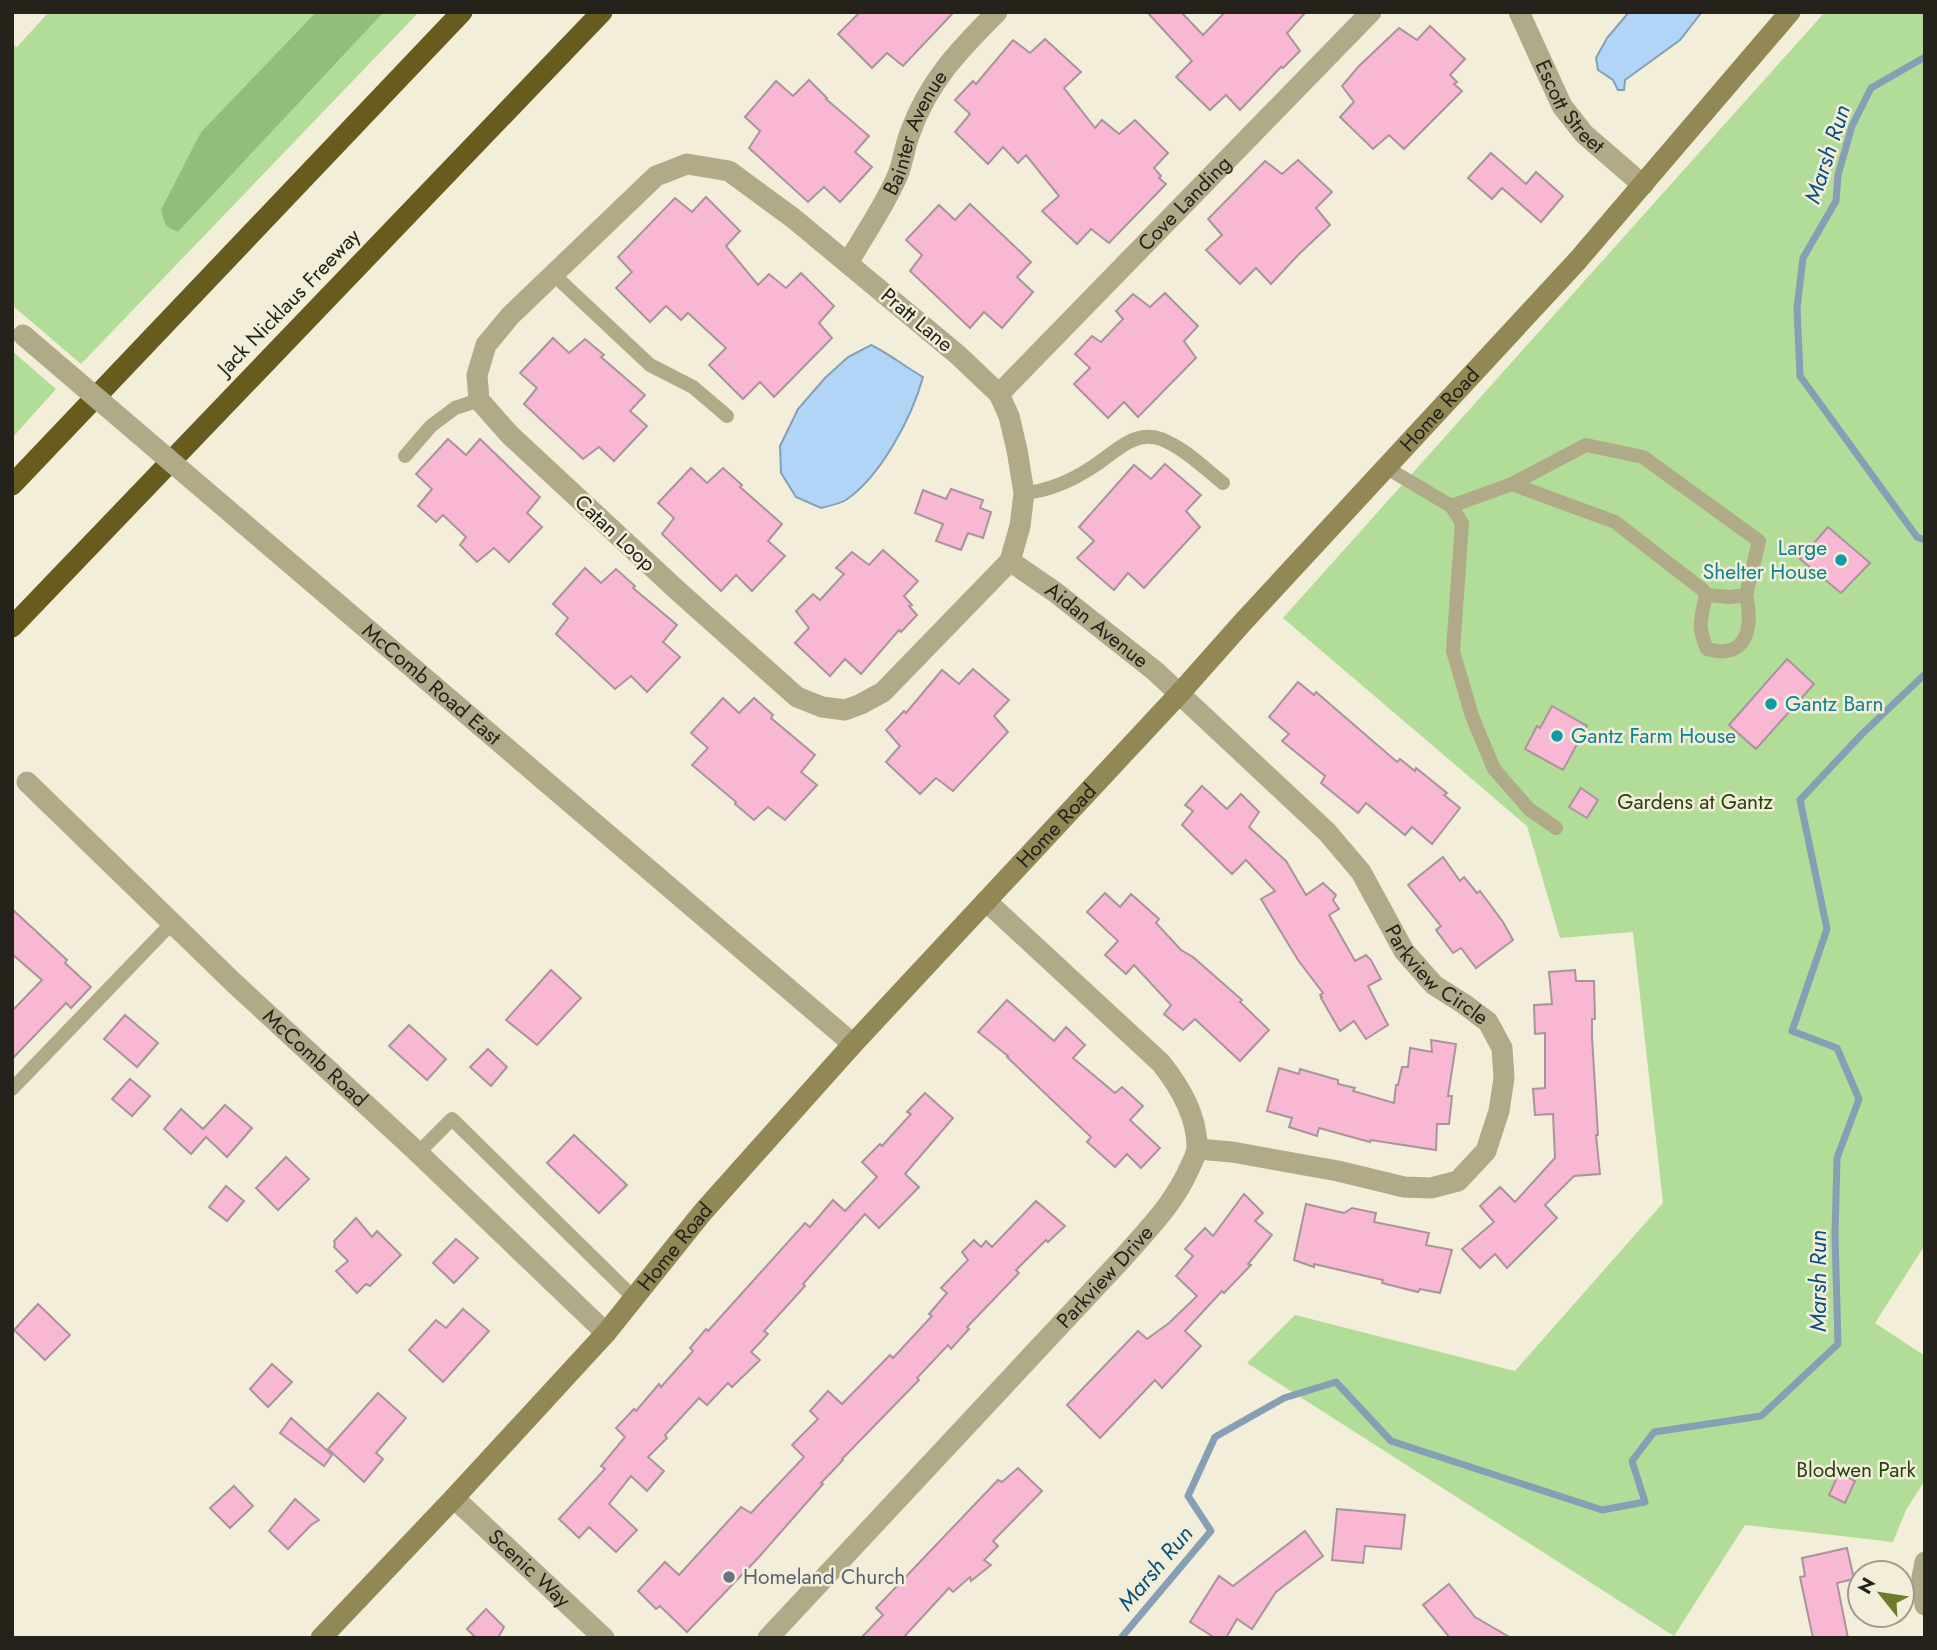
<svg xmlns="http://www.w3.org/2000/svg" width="1937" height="1650" viewBox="0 0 1937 1650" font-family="Jost,sans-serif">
<rect width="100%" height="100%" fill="#f2eed9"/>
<g fill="#b1dd99">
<path d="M 49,12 L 316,12 L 201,132 L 178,232 L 384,12 L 419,12 L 81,364 L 12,305 L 12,44 L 17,47 Z"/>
<path d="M 1825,12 L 1925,12 L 1925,1245 L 1875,1323 L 1925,1356 L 1925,1480 L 1906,1510 L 1893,1542 L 1745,1525 L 1674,1636 L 1247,1363 L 1295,1315 L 1515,1371 L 1663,1203 L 1633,932 L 1560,938 L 1527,826 L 1283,618 Z"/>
<path d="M 12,351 L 56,389 L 12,438 Z"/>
</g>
<path fill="#93bd7a" d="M 316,12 L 384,12 L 178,232 L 166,226 L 161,210 L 201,132 Z"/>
<g fill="#b0d5f7" stroke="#869fb5" stroke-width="2">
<path d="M 1629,12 L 1701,13 L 1680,40 L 1625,80 L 1624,90 L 1618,90 L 1613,80 L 1598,70 L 1596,58 L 1607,38 Z"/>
<path d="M 871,345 C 890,354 905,367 923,377 C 912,417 881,476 846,500 C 839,504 829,506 821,508 L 796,497 L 781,473 L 780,446 L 798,409 L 825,378 L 848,357 Z"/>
</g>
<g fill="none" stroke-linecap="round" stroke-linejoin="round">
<g stroke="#869fb5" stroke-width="7">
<path d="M 1925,57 L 1871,88 L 1852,126 L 1838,175 L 1836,201 L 1803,258 L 1797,308 L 1800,376 L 1917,537 L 1925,540"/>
<path d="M 1121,1638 L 1211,1531 L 1188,1496 L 1215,1437 L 1284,1398 L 1336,1382 L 1391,1441 L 1602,1510 L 1645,1502 L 1632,1461 L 1654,1432 L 1761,1416 L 1838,1344 L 1835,1235 L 1837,1158 L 1859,1099 L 1837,1048 L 1792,1031 L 1827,929 L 1800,800 L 1862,734 L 1925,674"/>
</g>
</g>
<g fill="#f8b7d2" stroke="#a9949c" stroke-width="2">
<path d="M 860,12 L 954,12 L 903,66 L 887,53 L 872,68 L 838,34 Z"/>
<path d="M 1147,12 L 1181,12 L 1203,35 L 1225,12 L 1306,12 L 1287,33 L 1300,51 L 1283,68 L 1281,67 L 1240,110 L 1226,95 L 1210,110 L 1176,77 L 1192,61 Z"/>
<path d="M 1430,26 L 1465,59 L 1450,75 L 1457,82 L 1454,84 L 1462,91 L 1404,149 L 1389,135 L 1373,149 L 1340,117 L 1354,102 L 1342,86 L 1358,67 L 1399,28 L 1417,40 Z"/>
<path d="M 1045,39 L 1081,72 L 1064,88 L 1095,128 L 1102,120 L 1119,134 L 1135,120 L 1168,153 L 1154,168 L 1161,176 L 1159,178 L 1166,184 L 1109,243 L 1091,229 L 1077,244 L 1042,211 L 1059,196 L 1026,155 L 1018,163 L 1003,147 L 988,164 L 955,132 L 970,114 L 955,100 L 973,81 L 976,84 L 1013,40 L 1030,53 Z"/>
<path d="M 809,80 L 827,98 L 826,99 L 869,136 L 855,152 L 872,167 L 840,202 L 824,187 L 808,202 L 749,148 L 760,131 L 745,117 L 776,81 L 793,96 Z"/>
<path d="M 1491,153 L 1526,184 L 1536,172 L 1563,196 L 1541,222 L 1502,188 L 1492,199 L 1468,178 Z"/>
<path d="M 1298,160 L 1332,192 L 1316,208 L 1330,225 L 1299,254 L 1271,284 L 1256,268 L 1240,284 L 1206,250 L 1222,235 L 1208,219 L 1265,161 L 1282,174 Z"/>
<path d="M 706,197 L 740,231 L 726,246 L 758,285 L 769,274 L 786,288 L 801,273 L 834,306 L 819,323 L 832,338 L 774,397 L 760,382 L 743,399 L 709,365 L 726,348 L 688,313 L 681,320 L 666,306 L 650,322 L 616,288 L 632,272 L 618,257 L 675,198 L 692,212 Z"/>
<path d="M 970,204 L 1031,262 L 1017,277 L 1033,292 L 1002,328 L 984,312 L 970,328 L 910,271 L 922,255 L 906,240 L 939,205 L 955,220 Z"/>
<path d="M 1165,293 L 1198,326 L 1184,341 L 1196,358 L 1138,417 L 1124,402 L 1108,418 L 1074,384 L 1090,368 L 1075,354 L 1092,336 L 1101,342 L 1123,319 L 1116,311 L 1133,294 L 1150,307 Z"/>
<path d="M 553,338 L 569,353 L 585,339 L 604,355 L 601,357 L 645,395 L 630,411 L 647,426 L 614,461 L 599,447 L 583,459 L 524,404 L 537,388 L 520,373 Z"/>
<path d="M 448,439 L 466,455 L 480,439 L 540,497 L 527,513 L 542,527 L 509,562 L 494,548 L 477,562 L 460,545 L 466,537 L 443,515 L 436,522 L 418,506 L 432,489 L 416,474 Z"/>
<path d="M 1165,464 L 1201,495 L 1186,511 L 1200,527 L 1144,588 L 1128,573 L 1114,590 L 1077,558 L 1094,541 L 1079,527 L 1134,465 L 1151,479 Z"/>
<path d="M 691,468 L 707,483 L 723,468 L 742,485 L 740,487 L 782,524 L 768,541 L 785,556 L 752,591 L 736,575 L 721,591 L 662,534 L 674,518 L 658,503 Z"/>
<path d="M 951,489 L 983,500 L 980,508 L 991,512 L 983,538 L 968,533 L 961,550 L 936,541 L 943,524 L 915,513 L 923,490 L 946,499 Z"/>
<path d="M 1828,527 L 1870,563 L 1841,593 L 1800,559 Z"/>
<path d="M 883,550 L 918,581 L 904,596 L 912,605 L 909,606 L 917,615 L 901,632 L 899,630 L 861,674 L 845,659 L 830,676 L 795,643 L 809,628 L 796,611 L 813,594 L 820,600 L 844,574 L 836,568 L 852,552 L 869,565 Z"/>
<path d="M 585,568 L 601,583 L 616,569 L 635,586 L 633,588 L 677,625 L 663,642 L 680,657 L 647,692 L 631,676 L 615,689 L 556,634 L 568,618 L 553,604 Z"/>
<path d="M 1787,659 L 1814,684 L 1756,749 L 1729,725 Z"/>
<path d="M 973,669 L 1009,700 L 994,716 L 1008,732 L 953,791 L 936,778 L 920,794 L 886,762 L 900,746 L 886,730 L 904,711 L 906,713 L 942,670 L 959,684 Z"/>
<path d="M 1298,682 L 1314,695 L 1316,692 L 1397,762 L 1400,759 L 1415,771 L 1416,768 L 1447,793 L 1444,795 L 1460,808 L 1432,844 L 1412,827 L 1405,835 L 1366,803 L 1358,813 L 1321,783 L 1325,776 L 1282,741 L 1289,734 L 1269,717 Z"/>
<path d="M 723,698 L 739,713 L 754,698 L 773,715 L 771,718 L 815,755 L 801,772 L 817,785 L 785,820 L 768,807 L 754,820 L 735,804 L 736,802 L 692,765 L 708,748 L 691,733 Z"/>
<path d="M 1552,706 L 1587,726 L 1563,770 L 1525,749 L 1537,726 L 1540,728 Z"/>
<path d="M 1202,786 L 1227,809 L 1241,794 L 1259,812 L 1249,827 L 1286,861 L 1306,895 L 1323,883 L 1336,895 L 1333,900 L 1339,909 L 1329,915 L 1355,961 L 1366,955 L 1371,960 L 1381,979 L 1368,986 L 1388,1025 L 1366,1039 L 1354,1021 L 1340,1031 L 1321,998 L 1322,997 L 1320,995 L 1323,993 L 1298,960 L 1261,899 L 1275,891 L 1246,860 L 1232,874 L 1182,825 L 1193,811 L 1185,805 Z"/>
<path d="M 1581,788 L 1598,800 L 1587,818 L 1569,807 Z"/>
<path d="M 1443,857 L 1460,881 L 1464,877 L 1477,893 L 1480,891 L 1503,922 L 1513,940 L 1476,968 L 1461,948 L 1453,953 L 1436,930 L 1441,926 L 1408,885 Z"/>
<path d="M 1105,893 L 1120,907 L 1131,894 L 1159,919 L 1156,923 L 1181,950 L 1193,957 L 1242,1000 L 1240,1002 L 1269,1030 L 1240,1061 L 1195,1019 L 1183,1030 L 1164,1014 L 1171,1005 L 1134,965 L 1126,974 L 1105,955 L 1118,941 L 1087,912 Z"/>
<path d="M 12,909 L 67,960 L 65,963 L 91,987 L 71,1008 L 66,1003 L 12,1059 L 12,1011 L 42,980 L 12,954 Z"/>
<path d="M 551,970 L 581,998 L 537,1045 L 506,1020 Z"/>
<path d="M 1575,970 L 1576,981 L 1594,981 L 1595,1019 L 1592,1019 L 1592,1037 L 1598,1135 L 1596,1135 L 1600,1174 L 1574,1176 L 1545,1205 L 1557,1218 L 1507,1268 L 1495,1254 L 1480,1268 L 1462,1249 L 1494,1222 L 1480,1206 L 1500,1187 L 1515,1202 L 1555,1158 L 1553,1114 L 1535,1115 L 1533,1089 L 1545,1088 L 1545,1033 L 1535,1034 L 1534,1005 L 1552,1004 L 1549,972 Z"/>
<path d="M 1007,1000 L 1054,1041 L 1066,1027 L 1085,1045 L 1073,1058 L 1115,1093 L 1122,1087 L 1143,1106 L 1130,1120 L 1160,1148 L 1141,1168 L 1127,1154 L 1115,1167 L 1087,1142 L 1091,1137 L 1007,1057 L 1008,1056 L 978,1032 Z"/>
<path d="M 125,1015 L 158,1043 L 137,1067 L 104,1039 Z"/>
<path d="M 409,1025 L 446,1059 L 427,1080 L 389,1046 Z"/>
<path d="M 1431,1040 L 1456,1044 L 1448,1096 L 1452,1096 L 1449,1124 L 1437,1124 L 1436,1150 L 1371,1140 L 1370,1142 L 1319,1128 L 1317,1136 L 1289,1127 L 1292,1118 L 1267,1111 L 1279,1068 L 1299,1074 L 1300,1069 L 1338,1080 L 1338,1084 L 1355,1088 L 1353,1091 L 1394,1103 L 1396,1085 L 1398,1085 L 1402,1067 L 1408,1067 L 1410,1048 L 1432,1052 Z"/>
<path d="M 488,1049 L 507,1067 L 491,1086 L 470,1067 Z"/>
<path d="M 130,1079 L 150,1096 L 132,1116 L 112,1099 Z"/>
<path d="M 925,1093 L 953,1118 L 905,1174 L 919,1187 L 879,1228 L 865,1214 L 803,1284 L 805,1286 L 764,1331 L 768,1334 L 751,1352 L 760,1360 L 732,1387 L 728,1383 L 707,1405 L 699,1398 L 665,1435 L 667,1438 L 648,1457 L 664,1471 L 647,1491 L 631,1476 L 609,1504 L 637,1530 L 616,1552 L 589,1527 L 579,1538 L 559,1519 L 605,1469 L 601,1466 L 625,1437 L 616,1428 L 634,1409 L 636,1411 L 659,1384 L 661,1387 L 693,1351 L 690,1348 L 706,1329 L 708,1331 L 805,1223 L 810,1227 L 833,1200 L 845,1211 L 876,1178 L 877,1177 L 862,1162 L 880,1144 L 882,1146 L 911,1114 L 907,1112 Z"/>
<path d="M 225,1105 L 252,1128 L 227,1157 L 206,1137 L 191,1154 L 164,1129 L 181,1109 L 203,1129 Z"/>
<path d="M 574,1135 L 627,1185 L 599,1213 L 547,1163 Z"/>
<path d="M 286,1157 L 309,1179 L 278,1210 L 256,1188 Z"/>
<path d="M 226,1186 L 244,1201 L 227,1221 L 209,1207 Z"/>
<path d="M 1244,1194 L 1263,1213 L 1255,1221 L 1272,1235 L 1248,1264 L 1251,1265 L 1224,1293 L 1222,1291 L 1185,1331 L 1201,1346 L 1162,1388 L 1155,1380 L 1100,1438 L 1067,1405 L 1138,1331 L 1147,1339 L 1169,1323 L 1197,1296 L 1176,1276 L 1193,1256 L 1185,1249 L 1205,1228 L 1213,1236 Z"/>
<path d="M 1036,1201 L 1065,1226 L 1048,1242 L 1046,1240 L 1016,1270 L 1019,1273 L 967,1327 L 969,1329 L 951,1349 L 948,1345 L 917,1378 L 919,1380 L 842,1459 L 843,1460 L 821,1483 L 823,1484 L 758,1558 L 687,1632 L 660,1606 L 656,1609 L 638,1591 L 665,1562 L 679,1575 L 741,1507 L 751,1513 L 804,1457 L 792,1445 L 818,1419 L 810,1411 L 828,1391 L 842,1404 L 890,1355 L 893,1358 L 932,1316 L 929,1314 L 947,1293 L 941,1288 L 968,1260 L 962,1252 L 974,1240 L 981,1247 L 986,1241 L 992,1247 Z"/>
<path d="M 1306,1204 L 1344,1213 L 1352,1208 L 1376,1213 L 1374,1222 L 1429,1233 L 1426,1245 L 1452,1250 L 1440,1293 L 1420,1289 L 1418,1292 L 1382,1283 L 1383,1280 L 1314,1264 L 1314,1267 L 1294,1260 Z"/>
<path d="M 356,1218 L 372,1237 L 377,1231 L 401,1255 L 370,1286 L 366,1284 L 357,1293 L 336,1271 L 348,1261 L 334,1247 L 335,1244 L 334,1241 Z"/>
<path d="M 456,1239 L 478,1258 L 454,1283 L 433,1263 Z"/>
<path d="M 38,1304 L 70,1335 L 45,1360 L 14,1330 Z"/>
<path d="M 463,1309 L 489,1331 L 443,1382 L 409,1350 L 436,1320 L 446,1328 Z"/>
<path d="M 272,1364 L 292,1382 L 268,1407 L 250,1389 Z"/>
<path d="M 378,1393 L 406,1418 L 376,1453 L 383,1459 L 364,1482 L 328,1449 Z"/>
<path d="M 291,1418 L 332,1455 L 324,1466 L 280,1433 Z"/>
<path d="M 1018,1468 L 1042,1491 L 993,1541 L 998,1546 L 984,1560 L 991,1565 L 971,1581 L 970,1577 L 953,1592 L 949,1588 L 903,1638 L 861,1638 L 883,1615 L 876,1608 L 998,1480 L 1002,1482 Z"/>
<path d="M 1839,1473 L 1855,1481 L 1845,1503 L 1829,1495 Z"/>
<path d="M 234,1486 L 253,1506 L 230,1528 L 210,1508 Z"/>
<path d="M 295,1499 L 319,1520 L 311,1525 L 288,1549 L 269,1531 Z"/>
<path d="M 1337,1509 L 1405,1515 L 1401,1549 L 1365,1546 L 1363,1563 L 1332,1560 Z"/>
<path d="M 1305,1531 L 1323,1556 L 1276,1592 L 1252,1629 L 1237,1619 L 1226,1638 L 1215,1638 L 1190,1622 L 1219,1576 L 1233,1586 Z"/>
<path d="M 1847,1548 L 1854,1579 L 1837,1583 L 1848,1638 L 1813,1638 L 1800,1577 L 1805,1576 L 1802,1558 Z"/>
<path d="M 1449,1584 L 1475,1617 L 1511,1638 L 1450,1638 L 1423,1605 Z"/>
<path d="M 486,1609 L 504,1627 L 498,1638 L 476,1638 L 467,1629 Z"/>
</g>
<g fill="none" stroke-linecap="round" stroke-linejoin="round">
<g stroke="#b0aa88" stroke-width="14">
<path d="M 553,274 L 650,365 L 693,387 L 727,416"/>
<path d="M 405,456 L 431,426 L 455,408 L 479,400"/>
<path d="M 1387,468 L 1451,506 L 1462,523 L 1453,651 L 1472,716 L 1494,769 L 1529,809 L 1556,828"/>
<path d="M 1024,493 C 1049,491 1073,480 1094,466 C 1114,453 1135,429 1161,439 C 1184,448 1203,467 1223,483"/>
<path d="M 1451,506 L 1512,484 L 1615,522 L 1703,590 L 1706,595 L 1730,597 L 1746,595 L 1759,541 L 1643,457 L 1586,445 L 1512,484"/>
<path d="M 1706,595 C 1701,619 1697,626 1707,649 C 1748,661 1753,626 1746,595"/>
<path d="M 12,1089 L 172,923"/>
<path d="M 418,1153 L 452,1119 L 634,1298"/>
</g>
<g stroke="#b0aa88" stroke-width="21">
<path id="s1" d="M 1519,12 L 1562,106 L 1584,134 L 1643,185"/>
<path d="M 687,164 L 729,171 L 793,218 L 958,355 L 999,394 L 1009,416 L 1017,450 L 1024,493 L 1020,526 L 1010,561 L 883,692 L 861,704 L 845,710 L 822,707 L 797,697 L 678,591 L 510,435 L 479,400 L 477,375 L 486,345 L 510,316 L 656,176 Z"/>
<path id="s2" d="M 848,263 C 864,235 883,208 896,179 C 903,165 904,148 910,133 C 928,82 959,50 997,12"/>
<path id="s3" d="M 999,394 L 1371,12"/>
<path id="s4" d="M 243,523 L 853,1044"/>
<path id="s5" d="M 1010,561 L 1055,592 L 1155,671 L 1327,832 L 1361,872 L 1404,951 L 1434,985 L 1464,1004 L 1488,1022 L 1502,1048 L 1504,1078 L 1499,1111 L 1486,1151 L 1458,1181 L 1431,1188 L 1404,1187 L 1338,1171 L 1232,1152 L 1198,1149"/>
<path id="s6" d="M 27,782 L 234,983 L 414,1149 L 606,1333"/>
<path id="s7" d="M 454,1498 L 604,1638"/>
<path d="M 1925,1562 L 1922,1577 L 1925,1605"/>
<path id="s8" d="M 768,1638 L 1122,1259 C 1148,1229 1174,1204 1190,1167 C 1193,1161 1197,1153 1197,1147 C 1197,1115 1180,1087 1161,1063 L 986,901"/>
</g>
<path stroke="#928856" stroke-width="21" id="s9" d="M 321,1638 L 454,1498 L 606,1333 L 702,1213 L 853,1044 L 1180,693 L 1243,622 L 1578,260 L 1790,12"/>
<g stroke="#675c1d" stroke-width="21">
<path d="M 12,485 L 462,12"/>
<path d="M 12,627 L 602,12"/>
</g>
<path stroke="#b0aa88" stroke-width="21" d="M 23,335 L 243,523"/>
</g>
<g fill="#0f9aa8" stroke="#f2eed9" stroke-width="2.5">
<circle cx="1841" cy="560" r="7"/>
<circle cx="1771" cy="704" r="7"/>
<circle cx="1557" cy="736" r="7"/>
</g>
<circle fill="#6b7280" stroke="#f2eed9" stroke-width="2.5" cx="729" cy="1577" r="7"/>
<g text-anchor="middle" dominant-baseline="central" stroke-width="5" stroke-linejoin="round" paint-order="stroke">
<g font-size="21" fill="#24221a" stroke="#f2eed9">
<text stroke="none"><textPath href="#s1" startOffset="108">Escott Street</textPath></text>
<text stroke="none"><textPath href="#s2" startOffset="147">Bainter Avenue</textPath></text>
<text stroke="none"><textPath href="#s3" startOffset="266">Cove Landing</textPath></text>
<text transform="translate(289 302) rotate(-46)">Jack Nicklaus Freeway</text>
<text transform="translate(917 320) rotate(40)">Pratt Lane</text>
<text stroke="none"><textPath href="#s9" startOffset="1662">Home Road</textPath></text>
<text transform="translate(615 533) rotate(43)">Catan Loop</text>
<text stroke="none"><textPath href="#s5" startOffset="108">Aidan Avenue</textPath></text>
<text stroke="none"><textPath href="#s4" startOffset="248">McComb Road East</textPath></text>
<text stroke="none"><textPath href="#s9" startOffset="1096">Home Road</textPath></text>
<text stroke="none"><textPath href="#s5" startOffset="600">Parkview Circle</textPath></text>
<text stroke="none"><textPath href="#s6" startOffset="399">McComb Road</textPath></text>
<text stroke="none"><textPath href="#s9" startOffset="528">Home Road</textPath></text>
<text stroke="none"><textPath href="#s8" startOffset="494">Parkview Drive</textPath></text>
<text stroke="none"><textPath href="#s7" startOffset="103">Scenic Way</textPath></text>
</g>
<g font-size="21" fill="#0d838f" stroke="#f2eed9" text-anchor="start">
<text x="1827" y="548" text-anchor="end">Large<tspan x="1827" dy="24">Shelter House</tspan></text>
<text x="1785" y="704">Gantz Barn</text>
<text x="1571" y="736">Gantz Farm House</text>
</g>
<g font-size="21" fill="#264112" stroke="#f2eed9">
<text x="1695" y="802">Gardens at Gantz</text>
<text x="1856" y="1470">Blodwen Park</text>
</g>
<g font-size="21" fill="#5b616d" stroke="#f2eed9" text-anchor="start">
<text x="743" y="1577">Homeland Church</text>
</g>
<g font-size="23" font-style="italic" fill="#055083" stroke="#f2eed9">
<text transform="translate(1827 154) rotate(-72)">Marsh Run</text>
<text transform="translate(1818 1281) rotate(-90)">Marsh Run</text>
<text transform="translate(1155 1568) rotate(-50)">Marsh Run</text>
</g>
</g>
<rect width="1937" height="1650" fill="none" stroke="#24221a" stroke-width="28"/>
<g transform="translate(1881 1594) rotate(300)"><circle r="33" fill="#f2eed9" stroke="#a09c8d" stroke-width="2"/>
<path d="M0-5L12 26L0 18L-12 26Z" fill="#6e7d2b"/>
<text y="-10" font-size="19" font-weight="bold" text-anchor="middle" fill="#24221a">N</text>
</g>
</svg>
